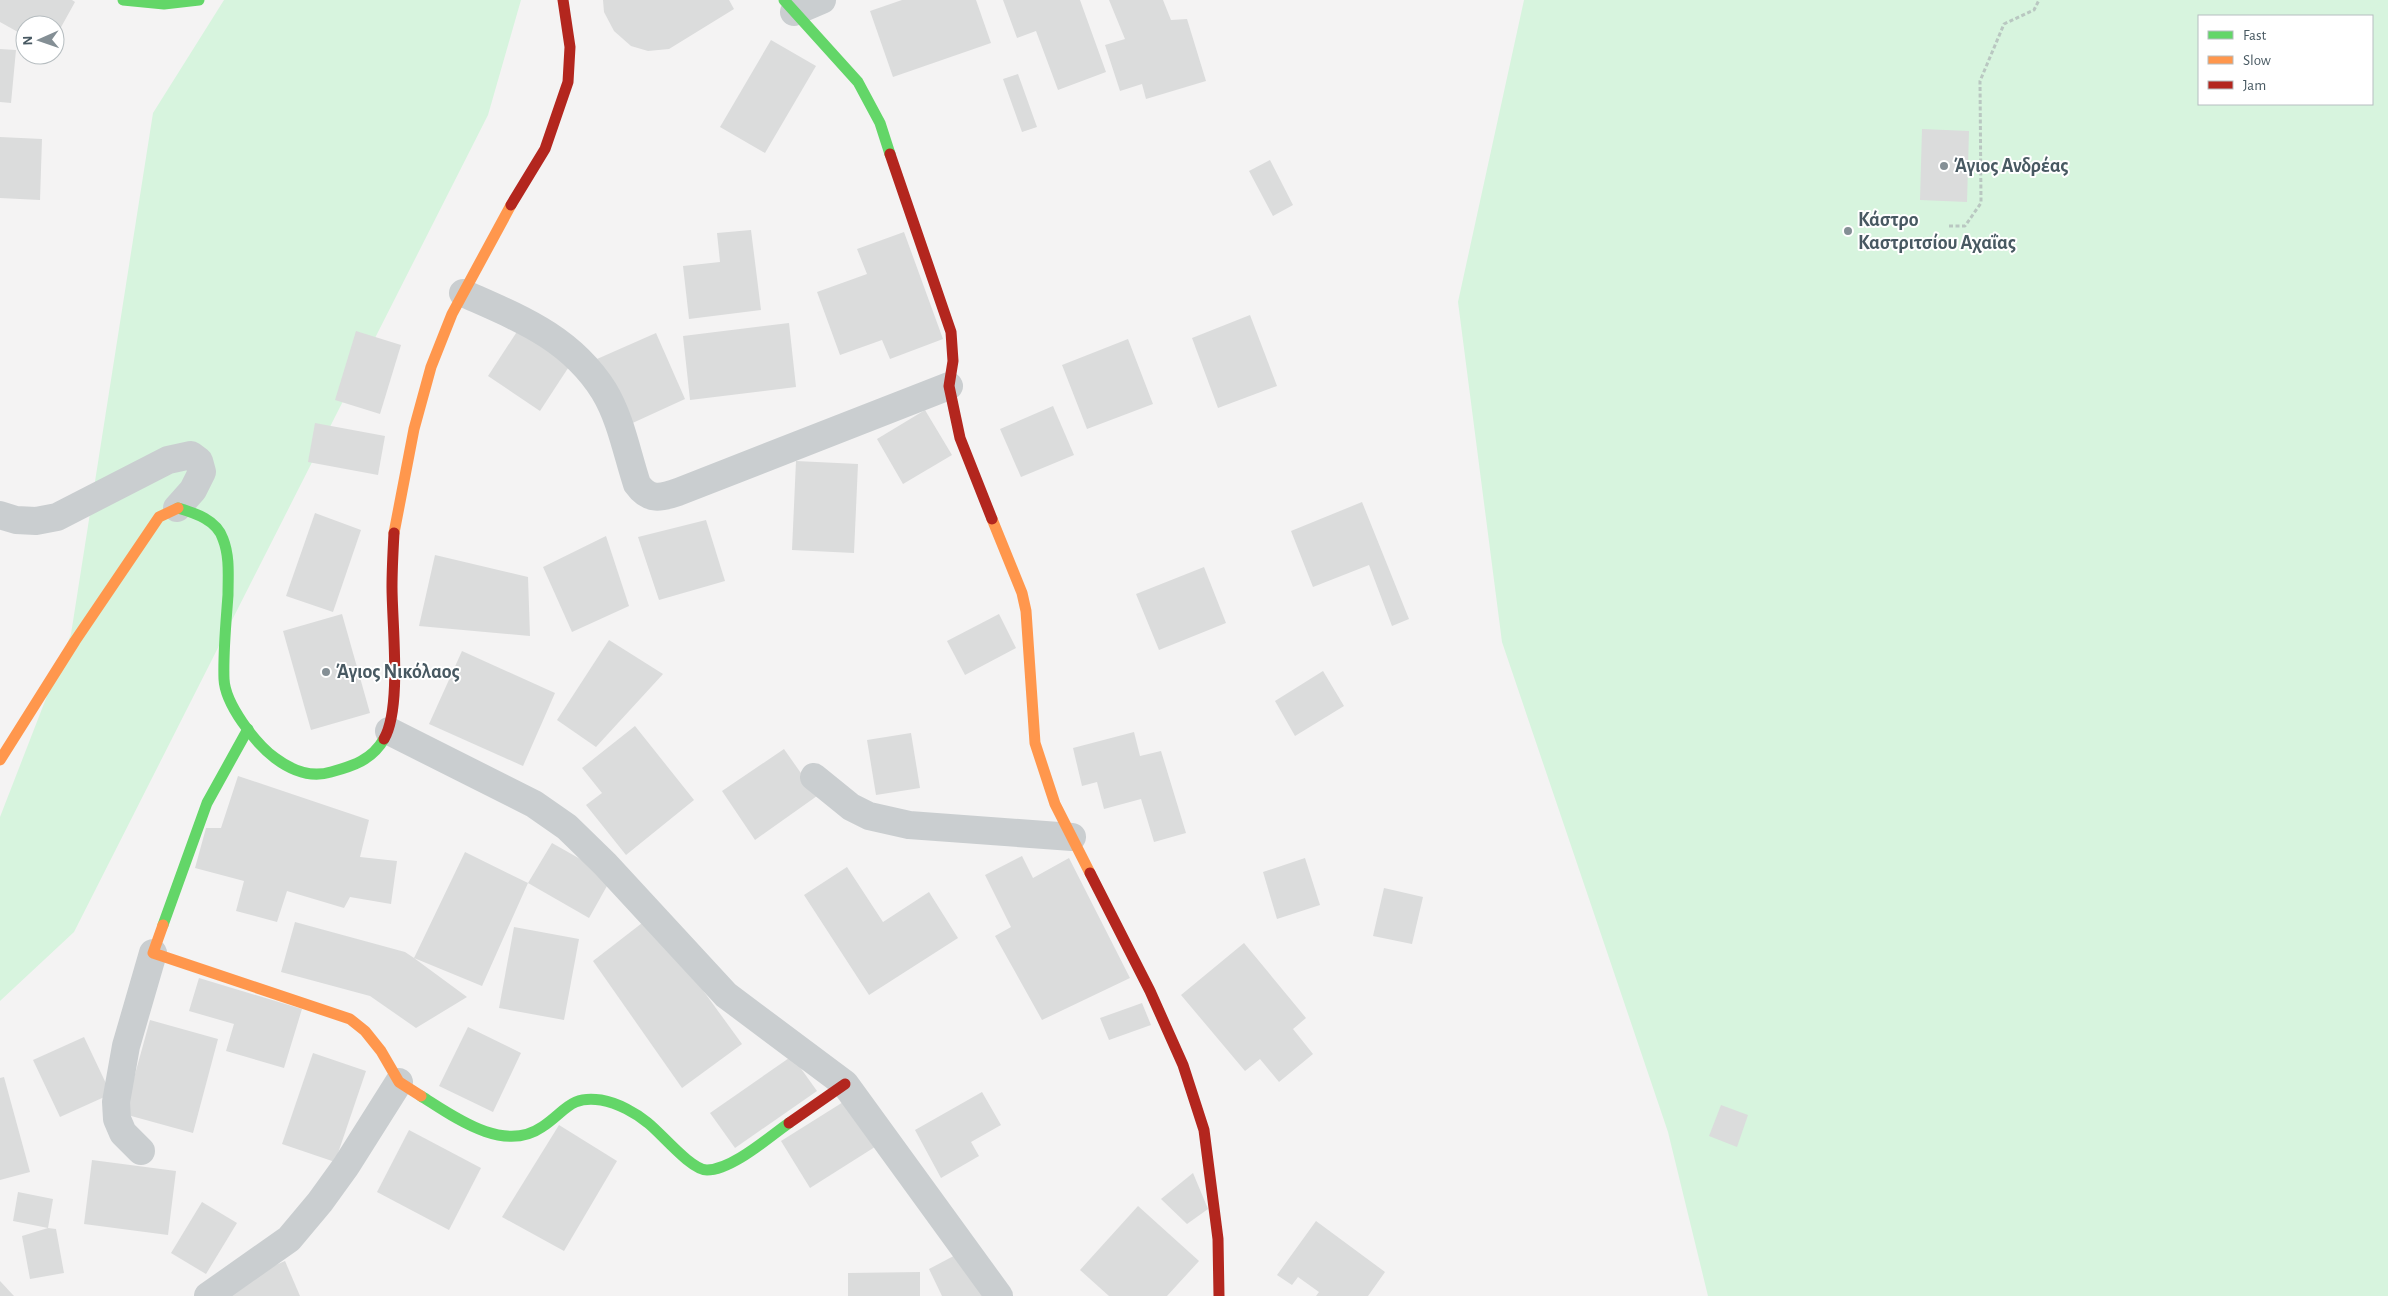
<svg xmlns="http://www.w3.org/2000/svg" width="2388" height="1296" viewBox="0 0 2388 1296" font-family="'Alegreya Sans',sans-serif">
<rect width="100%" height="100%" fill="#f4f3f3"/>
<g fill="#d7f4de" fill-rule="evenodd">
<path d="M 224,0 L 521,0 L 488,115 L 74,932 L 0,1001 L 0,817 L 71,634 L 153,113 Z"/>
<path d="M 1524,0 L 2388,0 L 2388,1296 L 1708,1296 L 1668,1132 L 1502,642 L 1458,302 ZM 2199,16 L 2372,16 L 2372,104 L 2199,104 Z"/>
</g>
<g fill="#dbdcdc">
<path d="M 0,0 L 72,0 L 75,2 L 55,38 L 55,25 L 25,25 L 25,36 L 0,22 Z"/>
<path d="M 603,0 L 729,0 L 734,9 L 669,49 L 648,51 L 631,46 L 614,31 L 604,12 Z"/>
<path d="M 902,0 L 976,0 L 991,43 L 893,77 L 870,11 Z"/>
<path d="M 1003,0 L 1080,0 L 1106,72 L 1058,90 L 1036,31 L 1017,38 Z"/>
<path d="M 1109,0 L 1163,0 L 1171,20 L 1187,19 L 1206,81 L 1146,99 L 1142,84 L 1120,91 L 1105,45 L 1125,39 Z"/>
<path d="M 771,40 L 816,66 L 765,153 L 720,127 Z"/>
<path d="M 0,49 L 16,50 L 11,103 L 0,102 Z"/>
<path d="M 1018,74 L 1037,127 L 1022,132 L 1003,79 Z"/>
<path d="M 1922,129 L 1969,131 L 1967,202 L 1920,200 Z"/>
<path d="M 0,137 L 42,139 L 40,200 L 0,198 Z"/>
<path d="M 1270,160 L 1293,205 L 1273,216 L 1249,171 Z"/>
<path d="M 751,230 L 761,310 L 689,319 L 683,266 L 720,262 L 717,233 Z"/>
<path d="M 904,232 L 943,339 L 890,359 L 882,340 L 840,355 L 817,292 L 867,274 L 857,249 Z"/>
<path d="M 1250,315 L 1277,386 L 1218,408 L 1192,338 Z"/>
<path d="M 789,323 L 796,387 L 690,400 L 683,336 Z"/>
<path d="M 520,327 L 572,362 L 540,411 L 488,376 Z"/>
<path d="M 356,331 L 401,345 L 380,414 L 335,400 Z"/>
<path d="M 656,333 L 685,399 L 626,426 L 597,359 Z"/>
<path d="M 1128,339 L 1153,404 L 1087,429 L 1062,365 Z"/>
<path d="M 1053,406 L 1074,455 L 1021,477 L 1000,429 Z"/>
<path d="M 925,410 L 952,455 L 903,484 L 877,439 Z"/>
<path d="M 315,423 L 385,436 L 378,475 L 308,462 Z"/>
<path d="M 796,461 L 858,464 L 854,553 L 792,550 Z"/>
<path d="M 1362,502 L 1409,619 L 1392,626 L 1369,565 L 1313,587 L 1291,531 Z"/>
<path d="M 315,513 L 361,530 L 333,612 L 286,596 Z"/>
<path d="M 706,520 L 725,581 L 659,600 L 638,537 Z"/>
<path d="M 606,536 L 629,606 L 572,632 L 543,567 Z"/>
<path d="M 435,555 L 528,577 L 530,636 L 419,626 Z"/>
<path d="M 1204,567 L 1226,623 L 1159,650 L 1136,594 Z"/>
<path d="M 342,614 L 370,713 L 311,730 L 283,631 Z"/>
<path d="M 999,614 L 1016,648 L 965,675 L 947,641 Z"/>
<path d="M 609,640 L 663,674 L 596,747 L 557,720 Z"/>
<path d="M 462,651 L 555,693 L 523,766 L 429,724 Z"/>
<path d="M 1323,671 L 1344,706 L 1295,736 L 1275,701 Z"/>
<path d="M 635,726 L 694,800 L 626,855 L 586,805 L 602,793 L 582,768 Z"/>
<path d="M 1134,732 L 1140,756 L 1161,751 L 1186,833 L 1154,842 L 1141,799 L 1104,809 L 1097,782 L 1082,786 L 1073,748 Z"/>
<path d="M 911,733 L 920,788 L 876,795 L 867,740 Z"/>
<path d="M 784,749 L 817,796 L 755,840 L 722,791 Z"/>
<path d="M 238,776 L 369,820 L 360,857 L 397,861 L 391,904 L 350,897 L 344,908 L 287,891 L 277,922 L 236,911 L 244,881 L 195,868 L 206,828 L 221,828 Z"/>
<path d="M 552,843 L 612,877 L 589,918 L 528,883 Z"/>
<path d="M 465,852 L 528,883 L 482,986 L 414,958 L 467,997 L 416,1028 L 370,996 L 281,972 L 295,922 L 405,952 L 414,958 Z"/>
<path d="M 1022,856 L 1033,878 L 1069,858 L 1130,978 L 1042,1020 L 995,936 L 1011,927 L 985,875 Z"/>
<path d="M 1305,858 L 1320,905 L 1277,919 L 1263,872 Z"/>
<path d="M 847,867 L 883,922 L 929,892 L 958,938 L 869,995 L 804,895 Z"/>
<path d="M 1384,888 L 1423,897 L 1412,944 L 1373,936 Z"/>
<path d="M 646,920 L 694,978 L 742,1044 L 682,1088 L 593,961 Z"/>
<path d="M 514,927 L 579,939 L 564,1020 L 499,1008 Z"/>
<path d="M 1244,943 L 1306,1018 L 1293,1029 L 1313,1054 L 1279,1082 L 1260,1059 L 1245,1071 L 1181,995 Z"/>
<path d="M 199,978 L 302,1009 L 284,1068 L 226,1051 L 234,1024 L 189,1011 Z"/>
<path d="M 1142,1003 L 1151,1025 L 1109,1040 L 1100,1018 Z"/>
<path d="M 150,1020 L 218,1039 L 193,1133 L 124,1114 Z"/>
<path d="M 468,1027 L 521,1053 L 493,1112 L 439,1086 Z"/>
<path d="M 84,1037 L 111,1094 L 60,1117 L 33,1060 Z"/>
<path d="M 313,1053 L 366,1071 L 335,1162 L 282,1144 Z"/>
<path d="M 792,1056 L 817,1091 L 735,1148 L 710,1113 Z"/>
<path d="M 4,1077 L 30,1172 L 0,1180 L 0,1078 Z"/>
<path d="M 982,1092 L 1001,1125 L 971,1142 L 979,1156 L 941,1178 L 915,1130 Z"/>
<path d="M 848,1099 L 878,1145 L 810,1188 L 781,1141 Z"/>
<path d="M 1721,1105 L 1748,1115 L 1737,1147 L 1709,1136 Z"/>
<path d="M 559,1125 L 617,1161 L 564,1251 L 502,1217 Z"/>
<path d="M 409,1130 L 481,1168 L 449,1230 L 377,1192 Z"/>
<path d="M 92,1160 L 176,1171 L 168,1235 L 84,1224 Z"/>
<path d="M 1193,1173 L 1208,1209 L 1187,1224 L 1161,1199 Z"/>
<path d="M 18,1192 L 53,1199 L 48,1228 L 56,1229 L 64,1273 L 30,1279 L 22,1236 L 48,1228 L 13,1221 Z"/>
<path d="M 202,1202 L 237,1223 L 206,1274 L 171,1253 Z"/>
<path d="M 1138,1206 L 1199,1261 L 1167,1296 L 1109,1296 L 1080,1270 Z"/>
<path d="M 1316,1221 L 1385,1272 L 1368,1296 L 1316,1296 L 1319,1292 L 1298,1277 L 1292,1285 L 1277,1275 Z"/>
<path d="M 965,1250 L 987,1296 L 942,1296 L 929,1269 Z"/>
<path d="M 285,1261 L 300,1296 L 227,1296 L 224,1287 Z"/>
<path d="M 920,1272 L 920,1296 L 848,1296 L 848,1273 Z"/>
<path d="M 0,1281 L 14,1296 L 0,1296 Z"/>
</g>
<g fill="none" stroke-linecap="round" stroke-linejoin="round">
<path stroke="#b9c7c1" stroke-width="3" stroke-dasharray="4 2.5" stroke-linecap="butt" d="M 1949,226 L 1965,226 L 1981,203 L 1980,81 L 2004,24 L 2034,10 L 2039,0"/>
<g stroke="#caced0" stroke-width="28">
<path d="M 794,12 L 822,0"/>
<path d="M 463,293 C 519,318 570,337 604,391 C 621,419 627,454 637,484 C 649,501 661,498 678,492 L 949,386"/>
<path d="M 0,515 L 16,520 L 36,521 L 57,517 L 168,460 L 191,455 L 199,461 L 202,472 L 193,490 L 177,508"/>
<path d="M 389,731 L 534,804 L 567,827 L 605,864 L 726,995 L 845,1084 L 999,1296"/>
<path d="M 814,777 L 851,807 L 869,816 L 909,825 L 1072,837"/>
<path d="M 141,1151 L 123,1133 L 117,1119 L 116,1102 L 126,1046 L 153,953"/>
<path d="M 208,1296 L 289,1239 L 320,1202 L 346,1166 L 399,1082"/>
</g>
<g stroke="#63d668" stroke-width="11">
<path d="M 123,0 L 164,4 L 199,0"/>
<path d="M 784,0 L 858,82 L 880,123 L 890,154"/>
<path d="M 178,508 C 195,513 217,520 223,539 C 230,557 228,576 228,595 C 226,623 223,652 224,679 C 225,704 255,743 275,758 C 291,770 311,778 331,772 C 353,766 372,760 384,739"/>
<path d="M 163,925 L 207,803 L 248,729"/>
<path d="M 421,1096 C 453,1116 503,1154 542,1127 C 565,1112 570,1095 601,1100 C 618,1103 636,1113 648,1123 C 662,1134 691,1170 707,1170 C 732,1170 769,1137 789,1123"/>
</g>
<g stroke="#ff974d" stroke-width="11">
<path d="M 992,519 L 1022,593 L 1026,611 L 1035,743 L 1055,804 L 1090,873"/>
<path d="M 394,533 L 414,429 L 431,367 L 452,314 L 511,205"/>
<path d="M 0,760 L 75,641 L 159,517 L 178,508"/>
<path d="M 163,925 L 153,953 L 350,1019 L 365,1031 L 381,1051 L 399,1082 L 421,1096"/>
</g>
<g stroke="#b3261e" stroke-width="11">
<path d="M 890,154 L 951,332 L 953,361 L 949,386 L 960,438 L 992,519"/>
<path d="M 511,205 L 545,149 L 568,82 L 570,47 L 563,0"/>
<path d="M 384,739 C 402,708 392,625 392,587 C 392,569 393,551 394,533"/>
<path d="M 1090,873 L 1150,991 L 1183,1065 L 1204,1130 L 1218,1239 L 1219,1296"/>
<path d="M 789,1123 L 845,1084"/>
</g>
</g>
<g fill="#848f95" stroke="#fff" stroke-width="2">
<circle cx="1944" cy="166" r="5"/>
<circle cx="1848" cy="231" r="5"/>
<circle cx="326" cy="672" r="5"/>
</g>
<g text-anchor="middle" dominant-baseline="central" stroke-width="4" stroke-linejoin="round" paint-order="stroke">
<g font-size="20" font-weight="bold" fill="#485962" stroke="#fff" text-anchor="start">
<text x="1954" y="166">Άγιος Ανδρέας</text>
<text x="1858" y="220">Κάστρο<tspan x="1858" dy="23">Καστριτσίου Αχαΐας</tspan></text>
<text x="336" y="672">Άγιος Νικόλαος</text>
</g>
</g>
<rect x="2198" y="15" width="175" height="90" fill="#ffffff" stroke="#b6bdc0"/>
<rect x="2208" y="31" width="25" height="8" fill="#63d668" stroke="#b6bdc0"/>
<text x="2243" y="40" font-size="15" fill="#485962">Fast</text>
<rect x="2208" y="56" width="25" height="8" fill="#ff974d" stroke="#b6bdc0"/>
<text x="2243" y="65" font-size="15" fill="#485962">Slow</text>
<rect x="2208" y="81" width="25" height="8" fill="#b3261e" stroke="#b6bdc0"/>
<text x="2243" y="90" font-size="15" fill="#485962">Jam</text>
<g transform="translate(40 40) rotate(268)"><circle r="24" fill="#ffffff" stroke="#b6bdc0"/>
<path d="M0-4L9 19L0 12L-9 19Z" fill="#848f95"/>
<text y="-8" font-size="14" font-weight="bold" text-anchor="middle" fill="#485962">N</text>
</g>
</svg>
